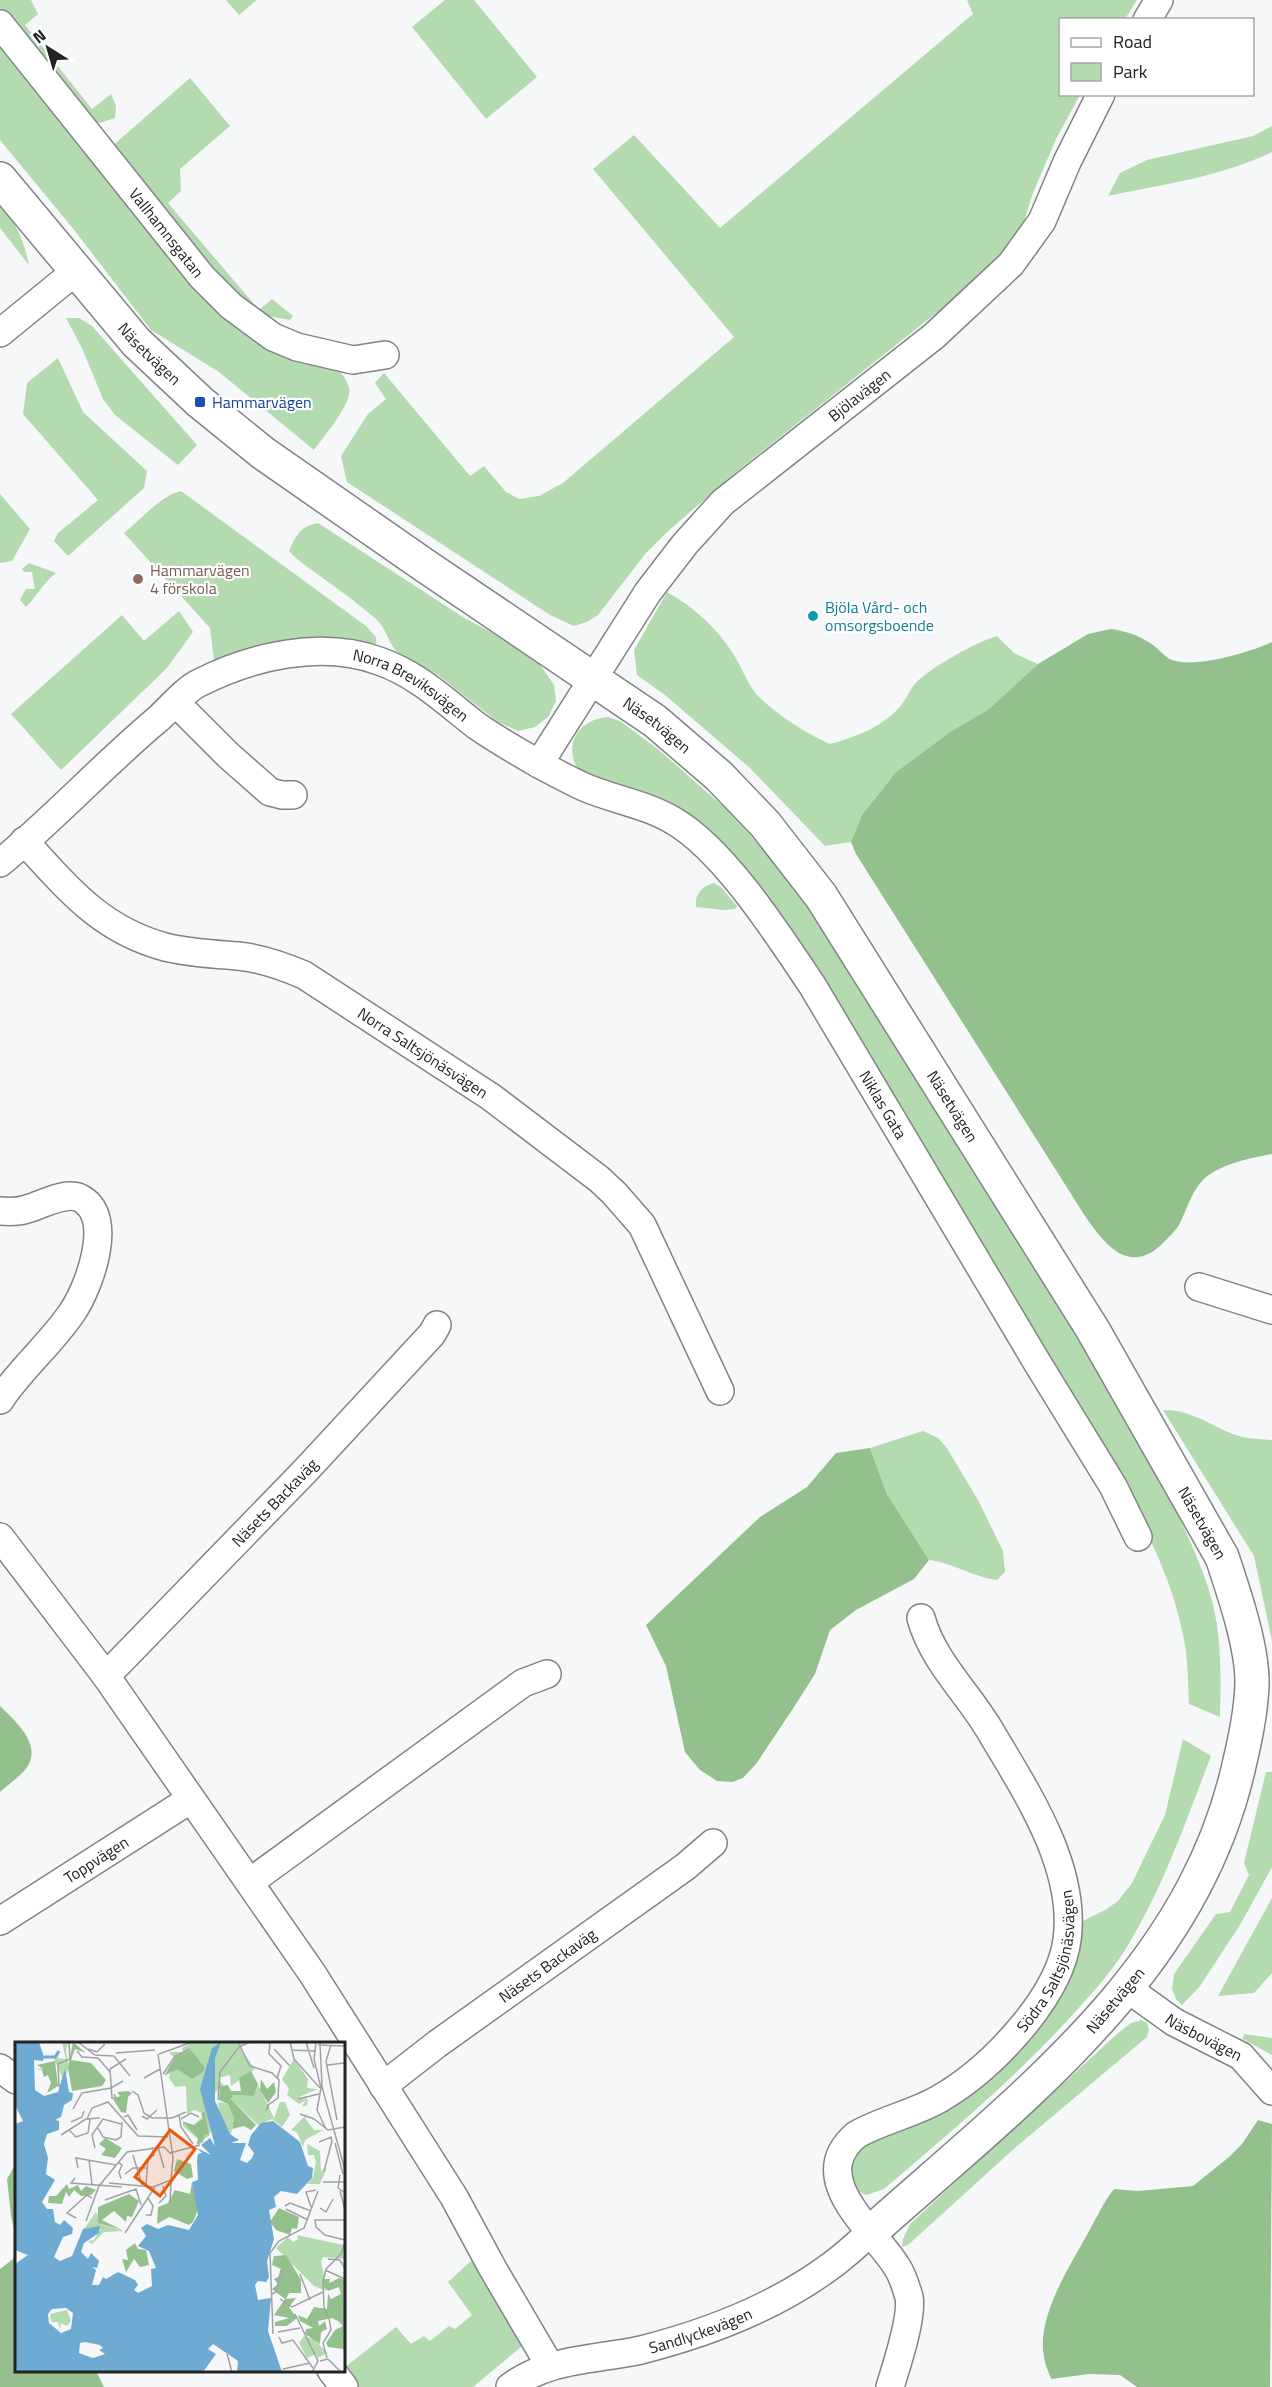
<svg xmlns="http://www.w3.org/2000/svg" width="1272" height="2387" viewBox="0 0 1272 2387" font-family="'Titillium Web',sans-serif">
<rect width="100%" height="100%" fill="#f6f7f9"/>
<g fill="#b4daaf">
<path d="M 0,0 L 31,0 L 38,14 L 25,25 L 92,109 L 111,94 L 116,106 L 115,118 L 100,123 L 89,119 L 0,10 Z"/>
<path d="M 226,0 L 257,0 L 239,15 Z"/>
<path d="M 445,0 L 474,0 L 537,77 L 486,119 L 412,27 Z"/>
<path d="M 967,0 L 1137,0 L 1125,19 L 1060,20 L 1060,94 L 1080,95 L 1056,139 L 1033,193 L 1020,234 L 984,275 L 735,473 L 666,533 L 646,553 L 598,615 L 587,622 L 574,626 L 550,615 L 347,482 L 341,456 L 368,414 L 386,399 L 375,383 L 384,373 L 470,476 L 484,466 L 506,492 L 519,499 L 539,496 L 563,483 L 734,337 L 593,169 L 634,135 L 720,228 L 973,14 Z"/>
<path d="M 0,44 L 204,292 L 326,358 C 335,367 346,375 349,388 C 353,403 323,437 314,450 L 219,372 L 151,330 L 75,231 L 0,140 Z"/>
<path d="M 190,78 L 230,126 L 180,169 L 181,191 L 168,203 L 259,310 L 272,299 L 293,316 L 290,320 L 268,316 L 243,300 L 216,274 L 110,148 Z"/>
<path d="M 1272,126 L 1272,152 C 1221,177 1163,184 1108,196 L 1120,173 L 1147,160 L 1253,136 Z"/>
<path d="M 0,199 C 14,221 24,240 29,265 L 0,228 Z"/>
<path d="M 66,318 L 79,318 L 92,326 L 197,445 L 178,465 L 115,415 L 103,399 L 82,348 Z"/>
<path d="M 58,358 L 83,412 L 147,471 L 144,488 L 68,556 L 54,541 L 58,533 L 98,500 L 23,414 L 27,383 Z"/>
<path d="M 181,491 L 366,626 L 376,637 L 376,643 L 373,646 L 220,662 L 214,660 L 210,628 L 124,533 C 139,521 163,494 181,491 Z"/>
<path d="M 0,494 L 30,529 L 12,561 L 0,563 Z"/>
<path d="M 318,523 L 466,619 L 512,643 L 539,663 L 554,685 L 556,701 L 548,717 L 535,727 L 518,731 L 498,722 L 438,675 L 399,654 C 388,644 387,629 376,619 C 351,597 323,579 297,559 L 289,551 C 296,535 301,526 318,523 Z"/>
<path d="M 29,563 L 56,573 C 44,582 37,596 26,607 L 20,600 L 26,589 L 35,589 L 32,572 L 24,572 L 22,569 Z"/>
<path d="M 667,592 C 694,607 718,629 734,655 C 742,668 747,683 757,695 C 777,715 805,733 830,744 C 856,737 885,726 902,704 C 907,698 909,691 914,685 C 927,669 978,641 997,636 L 1014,653 L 1038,664 L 989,709 L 950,732 L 896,772 L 862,815 L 851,842 L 825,846 L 750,768 L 665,695 L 637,675 L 634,650 Z"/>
<path d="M 179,611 L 193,632 L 167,668 L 61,770 L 11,714 L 122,615 L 144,641 Z"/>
<path d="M 608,717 L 620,721 L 659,750 L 726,809 L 783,871 L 828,930 C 922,1080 1021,1229 1108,1385 C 1144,1450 1184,1517 1208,1587 C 1222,1629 1221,1673 1220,1717 L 1189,1704 C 1188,1685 1188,1664 1185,1645 C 1175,1586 1149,1535 1122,1483 L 731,860 L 579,772 C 563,745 577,720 608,717 Z"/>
<path d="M 714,883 L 721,887 L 737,906 L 735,909 L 724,910 L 696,907 C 694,894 703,886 714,883 Z"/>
<path d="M 1163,1410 C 1192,1409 1213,1428 1239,1436 C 1249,1439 1261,1439 1272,1440 L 1272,1641 L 1254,1556 Z"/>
<path d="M 923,1431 L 938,1438 L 947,1448 L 979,1502 L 1003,1551 L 1005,1572 L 997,1580 C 973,1577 953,1563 929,1560 L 887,1494 L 870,1448 Z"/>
<path d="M 1183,1739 L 1211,1756 C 1187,1818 1165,1883 1131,1940 C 1116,1967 1095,1990 1075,2012 C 1017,2077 950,2132 884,2189 L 866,2195 L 854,2189 L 849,2156 L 861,2143 L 989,2076 L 1077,1924 L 1105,1910 L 1118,1901 L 1132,1883 L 1165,1815 Z"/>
<path d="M 1266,1772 L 1272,1772 L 1272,1867 L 1240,1925 L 1200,1986 L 1182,2005 L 1176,1999 L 1172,1989 L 1174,1974 L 1216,1914 L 1230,1912 L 1249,1875 L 1244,1863 Z"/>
<path d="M 1272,1898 L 1272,1973 L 1254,1993 L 1218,1996 Z"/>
<path d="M 1141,2020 L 1147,2023 L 1149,2029 L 1147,2037 L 1016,2147 L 908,2245 L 902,2247 L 903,2239 L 910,2224 L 1117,2034 L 1131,2023 Z"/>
<path d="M 1244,2034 L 1272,2038 L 1272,2055 L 1243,2039 Z"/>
<path d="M 472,2260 L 519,2333 L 521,2347 L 473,2387 L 357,2387 L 344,2368 L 396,2327 L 411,2344 L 424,2336 L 430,2341 L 449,2326 L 455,2329 L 472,2315 L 448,2282 Z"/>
</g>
<g fill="#94c08e">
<path d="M 1111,629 C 1125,631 1138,635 1150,643 C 1157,647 1162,654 1168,658 C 1189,671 1251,652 1272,642 L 1272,1154 C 1251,1158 1219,1164 1203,1180 C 1191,1192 1187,1210 1179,1225 C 1175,1231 1169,1237 1164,1242 C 1130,1277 1105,1245 1085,1216 L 856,854 L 851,842 L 862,815 L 896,772 L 950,732 L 989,709 L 1038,664 L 1088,634 Z"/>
<path d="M 870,1448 L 887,1494 L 929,1560 L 914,1579 L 856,1610 L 830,1630 L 815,1674 L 794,1707 L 756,1764 L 743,1778 L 733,1782 L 717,1781 L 700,1770 L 685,1752 L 666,1666 L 646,1625 L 760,1517 L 807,1487 L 836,1453 Z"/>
<path d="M 0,1706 C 15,1721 45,1746 25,1770 C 18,1778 8,1785 0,1792 Z"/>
<path d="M 1258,2120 L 1272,2124 L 1270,2387 L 1137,2387 L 1120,2375 L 1089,2374 L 1051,2379 C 1049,2372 1045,2365 1044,2357 C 1036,2317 1070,2266 1088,2233 C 1097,2217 1103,2203 1114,2189 L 1138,2191 L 1193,2186 L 1229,2157 L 1242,2144 Z"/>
<path d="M 16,2163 L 16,2238 L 11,2216 L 7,2179 Z"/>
<path d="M 16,2240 L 16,2370 L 96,2371 L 104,2387 L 0,2387 L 0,2269 L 13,2259 Z"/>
</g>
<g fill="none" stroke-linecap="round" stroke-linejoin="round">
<defs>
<g id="street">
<path d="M 1147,20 L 1159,0"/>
<path id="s1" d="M 0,24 L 202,277 L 231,306 L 273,337 L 297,347 L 353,360 L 385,355"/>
<path d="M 0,333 L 76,271"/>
<path d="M 176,703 L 228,755 L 270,792 L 282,795 L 293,795"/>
<path id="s2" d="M 539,764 C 554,772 569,780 584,787 C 614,800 646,804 674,821 C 725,851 779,936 812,985 L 1038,1364 L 1113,1486 L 1138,1537"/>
<path id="s3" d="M 24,841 C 68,888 99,929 165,947 C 189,953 213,954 238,956 C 261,958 283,966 304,975 L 491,1097 L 599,1179 L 614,1193 L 642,1225 L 720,1391"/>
<path id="s4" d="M 0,863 C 55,818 103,765 158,719 C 169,709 186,689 199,683 C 252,656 321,640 379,661 C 417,674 446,702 477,726 C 497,740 518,752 539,764 L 648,592 L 685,544 L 723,502 L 934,336 L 1011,264 L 1042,221 L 1067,162 L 1101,94"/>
<path d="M 0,1211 C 9,1212 18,1212 27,1209 C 42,1205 65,1191 80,1198 C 116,1216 89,1287 73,1311 C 52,1343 21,1368 0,1400"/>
<path d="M 1199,1287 L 1272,1310"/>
<path d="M 0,1537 L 106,1676 L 312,1973 L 454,2197 L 493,2269 L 550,2366"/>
<path id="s5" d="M 106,1676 L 306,1470 L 432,1334 L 437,1325"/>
<path d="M 250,1882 L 523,1683 L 547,1674"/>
<path id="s6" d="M 0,1921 L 191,1799"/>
<path id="s7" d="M 1128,1989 L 1174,2022 L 1241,2056 L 1272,2091"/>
<path d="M 0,2068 L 16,2080"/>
<path id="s8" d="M 383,2086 L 437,2044 L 685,1867 L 713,1843"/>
<path d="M 331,2370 L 344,2387"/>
<path id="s9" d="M 510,2387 C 548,2358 596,2360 641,2350 C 708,2333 776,2307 832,2265 C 846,2255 858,2243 871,2232"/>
<path id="s10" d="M 890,2387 C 896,2367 913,2317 909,2297 C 906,2287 903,2276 897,2267 C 874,2229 805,2179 856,2135 C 882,2120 913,2114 939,2099 C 974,2079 1002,2052 1027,2021 C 1046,1997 1063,1970 1067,1940 C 1077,1868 1027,1793 992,1734 C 970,1695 933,1662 921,1618"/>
</g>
<g id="secondary">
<path id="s11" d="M 0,179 L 136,342 L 200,402 L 263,453 L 424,565 L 655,721 L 719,776 L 765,824 L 821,896 L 1093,1330 L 1222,1557 C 1234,1593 1253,1648 1252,1685 C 1251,1711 1246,1736 1240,1761 C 1195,1970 1022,2097 871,2232"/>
</g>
</defs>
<use href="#street" stroke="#828385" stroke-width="30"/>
<use href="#secondary" stroke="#828385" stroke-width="36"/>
<use href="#street" stroke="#fff" stroke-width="27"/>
<use href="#secondary" stroke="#fff" stroke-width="33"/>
</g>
<rect fill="#1a4fb4" stroke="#fff" stroke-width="2" x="194" y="396" width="12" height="12" rx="3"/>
<circle fill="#8d6e63" stroke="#fff" stroke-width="2" cx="138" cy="579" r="6"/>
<circle fill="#0f9aa8" stroke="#fff" stroke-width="2" cx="813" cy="616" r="6"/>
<g text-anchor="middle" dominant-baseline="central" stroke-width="4.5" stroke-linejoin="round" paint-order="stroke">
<g font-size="16" fill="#232324" stroke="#fff">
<text stroke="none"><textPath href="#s1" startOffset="267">Vallhamnsgatan</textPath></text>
<text stroke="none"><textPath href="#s11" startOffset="230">Näsetvägen</textPath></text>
<text stroke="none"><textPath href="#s4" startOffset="1140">Bjölavägen</textPath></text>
<text stroke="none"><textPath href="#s4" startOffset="494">Norra Breviksvägen</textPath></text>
<text stroke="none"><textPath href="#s11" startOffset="860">Näsetvägen</textPath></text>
<text stroke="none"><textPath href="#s3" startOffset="464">Norra Saltsjönäsvägen</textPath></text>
<text stroke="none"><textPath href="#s2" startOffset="502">Niklas Gata</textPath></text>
<text stroke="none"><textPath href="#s11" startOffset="1346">Näsetvägen</textPath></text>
<text stroke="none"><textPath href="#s5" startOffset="242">Näsets Backaväg</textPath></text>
<text stroke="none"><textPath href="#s11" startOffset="1832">Näsetvägen</textPath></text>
<text stroke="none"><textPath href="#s6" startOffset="114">Toppvägen</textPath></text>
<text stroke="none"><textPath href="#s10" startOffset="555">Södra Saltsjönäsvägen</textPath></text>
<text stroke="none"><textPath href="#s8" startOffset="204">Näsets Backaväg</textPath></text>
<text transform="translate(1115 2000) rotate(-50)">Näsetvägen</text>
<text stroke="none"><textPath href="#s7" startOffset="90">Näsbovägen</textPath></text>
<text stroke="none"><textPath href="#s9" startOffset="200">Sandlyckevägen</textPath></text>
</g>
<g font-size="16" fill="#164399" stroke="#fff" text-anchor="start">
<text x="212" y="402">Hammarvägen</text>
</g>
<g font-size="16" fill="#785e54" stroke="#fff" text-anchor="start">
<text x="150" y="570">Hammarvägen<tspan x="150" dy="18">4 förskola</tspan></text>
</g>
<g font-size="16" fill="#0d838f" stroke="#fff" text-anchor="start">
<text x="825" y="607">Bjöla Vård- och<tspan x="825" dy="18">omsorgsboende</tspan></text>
</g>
</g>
<g transform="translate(15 2042)">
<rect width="330" height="330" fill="#f6f7f9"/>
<path d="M 53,0 L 51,9 L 54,24 L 49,39 L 38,15 L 45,9 L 43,16 L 51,17 L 47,1 ZM 178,0 L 234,0 L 224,5 L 240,27 L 216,44 L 215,33 L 203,36 L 208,43 L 200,51 L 200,60 L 204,68 L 203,60 L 213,62 L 219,76 L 216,92 L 195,90 L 194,94 L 181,102 L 183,97 L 168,84 L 168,79 L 179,83 L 190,72 L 179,68 L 172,72 L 171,44 L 160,45 L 154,36 L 159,15 L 155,12 L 155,10 L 168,10 L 167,6 ZM 279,17 L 293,37 L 292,46 L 303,47 L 284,55 L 293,57 L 292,64 L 287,64 L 291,58 L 284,62 L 272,53 L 274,47 L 267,37 ZM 243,43 L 259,76 L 265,60 L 270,60 L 275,73 L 267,85 L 257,77 L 243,83 L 216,57 L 218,53 L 239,54 ZM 293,71 L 290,76 L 299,88 L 308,88 L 290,98 L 288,105 L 282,90 L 276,88 ZM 292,102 L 305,109 L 306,129 L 312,126 L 305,142 L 292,142 L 298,135 L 301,120 L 299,113 L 293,113 ZM 81,170 L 88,183 L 109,189 L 89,190 L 77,202 L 73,199 L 79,198 L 86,187 L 69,187 ZM 282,193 L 328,203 L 330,217 L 308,215 L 306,219 L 312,249 L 299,244 L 261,206 L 273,195 L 278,200 L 283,197 ZM 52,268 L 56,279 L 52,284 L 46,281 L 45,288 L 43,280 L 36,280 L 35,272 ZM 289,294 L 300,298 L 312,311 L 303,316 L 301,312 L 292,316 L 284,301 Z" fill="#b4daaf"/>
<path d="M 58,0 L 71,11 L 60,7 L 56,18 L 76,21 L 91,38 L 87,44 L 57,49 L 53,26 ZM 176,8 L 190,26 L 188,30 L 177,37 L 162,27 L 149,34 L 160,15 ZM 40,19 L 43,44 L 32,51 L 36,41 L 33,33 L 29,35 L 27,28 L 21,28 L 28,27 L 22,23 ZM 236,29 L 243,42 L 239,54 L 218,53 L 216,57 L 241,83 L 236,88 L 229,84 L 217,87 L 219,76 L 213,62 L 204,58 L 205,44 L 213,43 L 216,49 L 226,49 L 224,36 ZM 246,37 L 252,47 L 259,40 L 261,50 L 253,61 L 245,48 ZM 113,49 L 117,51 L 113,55 L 111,71 L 106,70 L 98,57 L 105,54 L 102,50 ZM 190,70 L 194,93 L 190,92 L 188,100 L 182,103 L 183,96 L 168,80 L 179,83 L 188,77 L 186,71 ZM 90,96 L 107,106 L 100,116 L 86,113 L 91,107 L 84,102 ZM 162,117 L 176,122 L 178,135 L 172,137 L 159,129 ZM 177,140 L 183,168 L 178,180 L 174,183 L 154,175 L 142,182 L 143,165 L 153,161 L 160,148 L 175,152 ZM 52,142 L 54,147 L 63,143 L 66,149 L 71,144 L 81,148 L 76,153 L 66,154 L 59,148 L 54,155 L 51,150 L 47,162 L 33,161 L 34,154 L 41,154 ZM 114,152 L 124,159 L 117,175 L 112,174 L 111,180 L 99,169 L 87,178 L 107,188 L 83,181 L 83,165 ZM 264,166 L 284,175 L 282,187 L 277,186 L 275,193 L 261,188 L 255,180 ZM 120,201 L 123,207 L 131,208 L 134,223 L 125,225 L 119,217 L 111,230 L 107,217 L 113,218 L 111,208 ZM 271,213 L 286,238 L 286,251 L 274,251 L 271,257 L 281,256 L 274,265 L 282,276 L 272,284 L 260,284 L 260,280 L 274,276 L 259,273 L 270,257 L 257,247 L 263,242 L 259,237 L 265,234 L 266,227 L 257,223 L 259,214 ZM 324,236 L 330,238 L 330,312 L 328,307 L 313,305 L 311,301 L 320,288 L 328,284 L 323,279 L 317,276 L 303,279 L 304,284 L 310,279 L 312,287 L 306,290 L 305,302 L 290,292 L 291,287 L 298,286 L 285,279 L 283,273 L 292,277 L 299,265 L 312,267 L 313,251 L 316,257 L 326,252 L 324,245 L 313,249 L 308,243 L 309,237 L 315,237 L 314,241 Z" fill="#94c08e"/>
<path d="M 0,0 L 24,0 L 29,15 L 28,19 L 19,18 L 20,48 L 29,54 L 43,50 L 50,27 L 54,50 L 58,51 L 57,58 L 49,63 L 46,75 L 40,78 L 44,79 L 44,88 L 32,92 L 29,102 L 33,116 L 31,132 L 40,138 L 27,160 L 32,167 L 38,167 L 40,180 L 45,183 L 49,178 L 58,186 L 57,192 L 48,195 L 39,215 L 45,219 L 57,214 L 68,187 L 85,184 L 84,191 L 69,201 L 66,210 L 73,217 L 76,211 L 84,219 L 82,226 L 77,225 L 81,228 L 77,243 L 84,243 L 88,235 L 91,237 L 103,230 L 120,238 L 123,243 L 119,248 L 123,251 L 137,244 L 136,227 L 141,226 L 134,209 L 123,204 L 131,194 L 126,186 L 132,182 L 143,187 L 153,183 L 174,188 L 183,173 L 177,140 L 183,138 L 182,118 L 183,112 L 187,111 L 182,106 L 196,113 L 186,103 L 195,96 L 200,104 L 185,47 L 197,6 L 206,0 L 200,16 L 200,59 L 215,92 L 224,98 L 216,101 L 231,101 L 225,118 L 232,121 L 237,116 L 239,111 L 233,103 L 236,93 L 246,81 L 258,79 L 285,100 L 293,124 L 298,126 L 297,136 L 282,152 L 266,149 L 259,155 L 261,165 L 254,168 L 259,197 L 252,219 L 254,235 L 251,240 L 243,239 L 240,243 L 243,258 L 256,256 L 253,289 L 267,330 L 222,330 L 223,319 L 198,302 L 193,307 L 201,312 L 188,330 L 0,330 L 0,222 L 13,213 L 0,208 L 0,82 L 8,79 L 0,63 ZM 51,266 L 58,271 L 56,287 L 46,291 L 34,281 L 33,272 L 37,267 ZM 70,300 L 85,303 L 88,306 L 84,308 L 90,312 L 78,316 L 64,311 L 65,301 Z" fill="#6eaad1" fill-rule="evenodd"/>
<path fill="none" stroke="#6eaad1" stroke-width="3" d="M 29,15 L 40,15 L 44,9"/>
<path fill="none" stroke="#a2a2a4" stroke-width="1.5" d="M 63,0 L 80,13 L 99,14M 223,0 L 235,24 L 257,31 L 264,38 L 263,56 L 253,63 L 252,67 L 253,66 L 253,63M 255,0 L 254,12 L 266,24 L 262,36M 275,0 L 279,17 L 305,46M 291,0 L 299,26M 301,0 L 299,17 L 306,46 L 302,68 L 311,87M 305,0 L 307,45 L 330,128M 303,3 L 330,4M 316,3 L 311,19 L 322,78M 73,7 L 82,10 L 90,2M 259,7 L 275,24M 276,8 L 301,9M 62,9 L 67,15 L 83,16 L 95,30M 101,11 L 140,8M 144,12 L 177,0M 99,14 L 115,34M 312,23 L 330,21M 148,32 L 160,14 L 175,7M 129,36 L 145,27M 44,45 L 43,22 L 55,17 L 54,0M 117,49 L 123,53 L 129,71 L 137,76 L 157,76 L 171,70M 99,52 L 101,56 L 97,56 L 95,27 L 111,17M 330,54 L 330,107M 283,57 L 304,52M 203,58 L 205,30 L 224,5 L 235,0M 58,67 L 67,51 L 96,46 L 108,39M 285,72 L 299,77 L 313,88 L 330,85M 164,73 L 166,85 L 178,102M 127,74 L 132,77 L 142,68M 109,75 L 113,73 L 122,88M 72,77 L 77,66 L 93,60 L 123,94 L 153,95M 166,77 L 176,71 L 184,75M 56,80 L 67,75 L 69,69M 83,86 L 88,95 L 101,98 L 106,95 L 107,80M 54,88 L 61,95 L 73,91 L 75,77M 46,93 L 71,77 L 85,76M 304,100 L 316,95 L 317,99 L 309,129M 320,101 L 328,132M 143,105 L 149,126M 80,106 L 77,93 L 88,77 L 106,82M 118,113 L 127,143M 74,118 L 77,142M 103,120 L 107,123 L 104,130 L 106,137M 63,126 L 61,116 L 101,123M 110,132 L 118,126 L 133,126M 325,133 L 323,146 L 330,151M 60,136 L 56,141 L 107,145M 308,140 L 329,140M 94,141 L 138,145 L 156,138 L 158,116 L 143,12M 131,143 L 133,117 L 139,113 L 137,105M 325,149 L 330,168M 90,158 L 121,147 L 126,163M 144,161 L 151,154 L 148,144M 155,161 L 156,141M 270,164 L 275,161 L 296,169M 296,165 L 291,150 L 301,148M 305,166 L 311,170 L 318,157M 271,167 L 293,178M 131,173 L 136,173 L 138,164 L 133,156M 61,176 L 52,171 L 72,153 L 77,156M 299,178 L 330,178M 300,178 L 301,185 L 310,193 L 330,198M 71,179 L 84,144 L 112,110 L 149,105 L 155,111 L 185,103M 110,191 L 140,145M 313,217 L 325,218 L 330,227M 310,228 L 330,237M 285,232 L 295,258M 257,252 L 261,250 L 266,228M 265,257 L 277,265 L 308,250M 280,272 L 303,319 L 297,330M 313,275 L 309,265 L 308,240 L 311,227 L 326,212 L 330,199M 263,290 L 285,286M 258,292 L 255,211 L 264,199 L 289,186 L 303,149M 264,295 L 267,301 L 278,298 L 298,326M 212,312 L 217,330M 312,316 L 308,301 L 316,288 L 314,276M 305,319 L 313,317 L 325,329M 268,327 L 295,321"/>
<path fill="#e8590c" fill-opacity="0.15" stroke="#e8590c" stroke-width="3" d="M 155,88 L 180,107 L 145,154 L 120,135 Z"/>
<rect width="330" height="330" fill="none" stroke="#232324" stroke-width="3"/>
</g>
<rect x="1059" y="18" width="195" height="78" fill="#ffffff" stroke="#a7a7a7" stroke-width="1.5"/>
<rect x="1071" y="38" width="30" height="9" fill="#ffffff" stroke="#a7a7a7" stroke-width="1.5"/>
<text x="1113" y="48" font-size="18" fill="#232324">Road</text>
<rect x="1071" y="63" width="30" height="18" fill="#b4daaf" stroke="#a7a7a7" stroke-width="1.5"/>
<text x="1113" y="78" font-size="18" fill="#232324">Park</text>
<g transform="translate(48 48) rotate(323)" stroke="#ffffff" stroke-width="4.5" paint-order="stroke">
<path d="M0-4.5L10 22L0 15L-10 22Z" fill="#232324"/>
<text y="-9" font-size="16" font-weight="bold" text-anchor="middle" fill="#232324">N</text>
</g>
</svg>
